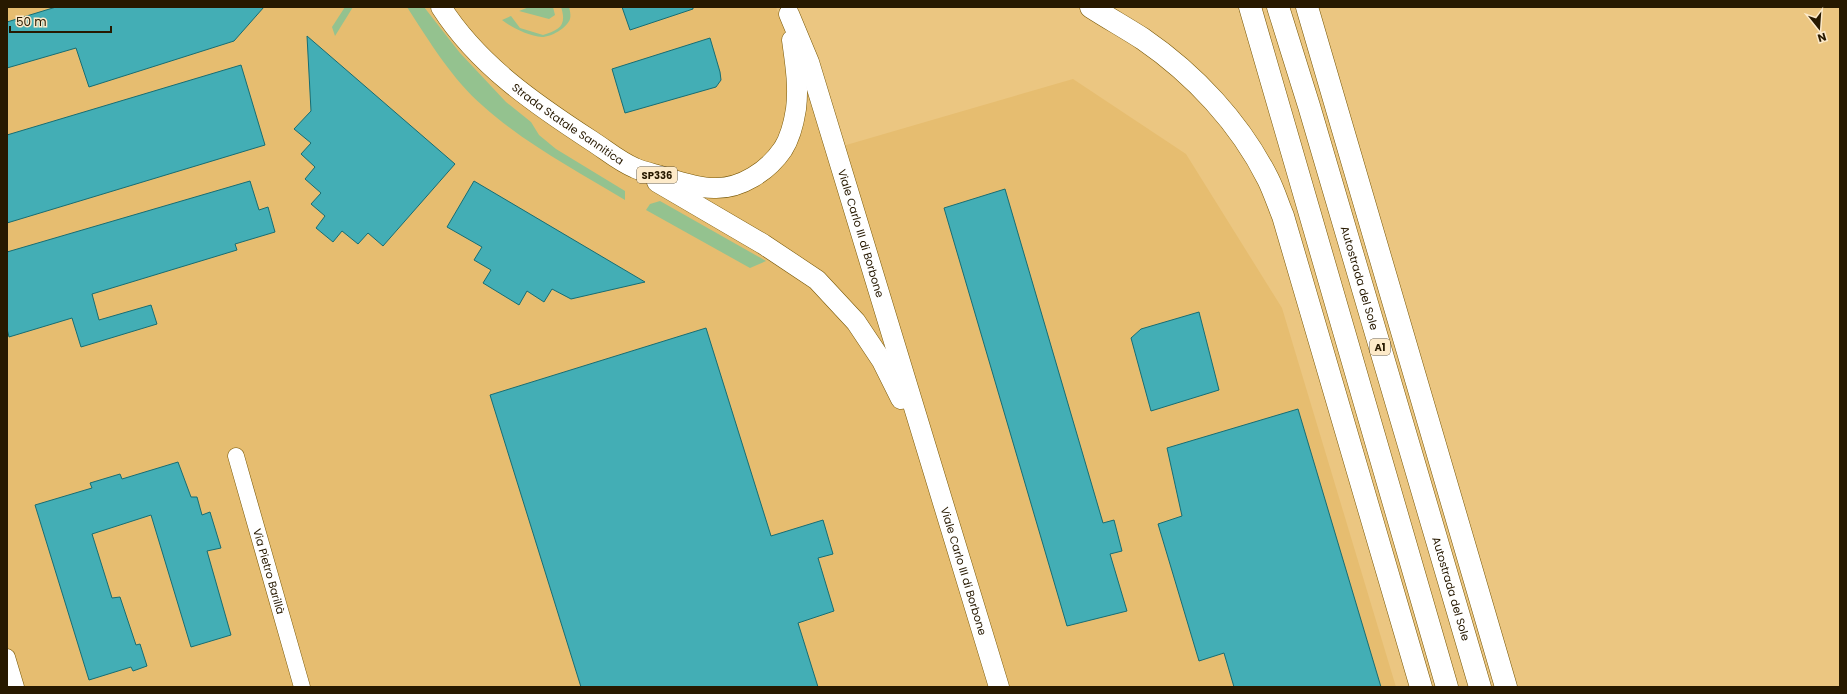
<svg xmlns="http://www.w3.org/2000/svg" width="1847" height="694" viewBox="0 0 1847 694" font-family="Poppins,sans-serif">
<rect width="100%" height="100%" fill="#ebc681"/>
<path fill="#e6bd70" d="M 7,7 L 776,7 L 829,150 L 1073,79 L 1186,154 L 1282,308 L 1396,687 L 7,687 Z"/>
<g fill="#94c28f">
<path d="M 345,7 L 353,7 L 335,36 L 332,27 Z"/>
<path d="M 407,7 L 424,7 L 460,53 L 506,102 L 531,122 L 539,135 L 556,149 L 625,191 L 625,200 C 577,171 525,144 483,106 C 452,79 429,41 407,7 Z"/>
<path d="M 529,7 L 553,7 L 555,15 L 549,19 L 519,11 Z"/>
<path d="M 561,7 L 569,7 C 570,11 571,15 570,19 C 567,28 551,37 542,37 C 529,36 512,28 502,20 L 511,16 L 520,28 L 543,35 C 560,30 567,25 561,7 Z"/>
<path d="M 660,201 L 766,261 L 750,268 L 646,210 L 650,204 Z"/>
</g>
<g fill="#43aeb5" stroke="#176d73">
<path d="M 56,7 L 264,7 L 234,41 L 89,87 L 76,48 L 7,68 L 7,22 Z"/>
<path d="M 622,7 L 693,7 L 693,9 L 630,30 Z"/>
<path d="M 307,36 L 455,164 L 383,246 L 368,233 L 358,244 L 342,231 L 333,242 L 316,228 L 325,216 L 311,204 L 321,193 L 305,179 L 315,167 L 301,154 L 311,143 L 294,129 L 311,111 Z"/>
<path d="M 710,38 L 720,72 L 721,80 L 716,87 L 625,113 L 612,69 Z"/>
<path d="M 241,65 L 265,145 L 7,223 L 7,135 Z"/>
<path d="M 250,181 L 259,210 L 268,207 L 275,232 L 235,244 L 237,250 L 92,294 L 99,320 L 151,305 L 157,324 L 81,347 L 72,318 L 9,337 L 7,329 L 7,252 Z"/>
<path d="M 474,181 L 645,282 L 571,299 L 552,289 L 544,302 L 527,291 L 519,305 L 483,283 L 491,270 L 474,260 L 482,247 L 447,227 Z"/>
<path d="M 1005,189 L 1103,523 L 1114,520 L 1122,551 L 1110,554 L 1127,611 L 1067,626 L 944,208 Z"/>
<path d="M 1199,312 L 1219,390 L 1151,411 L 1131,338 L 1141,329 Z"/>
<path d="M 706,328 L 771,536 L 823,520 L 833,554 L 818,558 L 834,611 L 798,623 L 818,687 L 581,687 L 490,395 Z"/>
<path d="M 1298,409 L 1381,687 L 1234,687 L 1224,653 L 1199,661 L 1158,524 L 1182,516 L 1167,448 Z"/>
<path d="M 178,462 L 191,497 L 197,497 L 202,515 L 210,512 L 221,548 L 207,551 L 231,635 L 191,647 L 151,515 L 92,534 L 112,598 L 120,597 L 136,645 L 140,644 L 147,666 L 133,671 L 131,667 L 89,680 L 35,505 L 92,488 L 90,483 L 120,474 L 122,479 Z"/>
</g>
<g fill="none" stroke-linecap="round" stroke-linejoin="round">
<defs>
<g id="minor">
<path id="s1" d="M 236,456 L 302,687"/>
<path d="M 7,657 L 16,687"/>
</g>
<g id="major">
<path id="s2" d="M 441,7 C 478,65 535,104 592,141 C 606,150 620,162 635,168 C 644,172 655,174 664,177 C 680,182 698,188 714,188 C 741,189 768,171 783,149 C 790,138 794,122 796,109 C 799,86 795,62 792,40"/>
<path id="s3" d="M 789,14 L 809,62 L 999,687"/>
<path d="M 657,182 L 763,244 L 817,280 L 856,322 L 882,361 L 901,399"/>
</g>
<g id="highway">
<path d="M 1091,7 C 1108,18 1126,28 1143,39 C 1194,74 1240,123 1268,179 C 1274,191 1278,204 1283,216 L 1421,687"/>
<path d="M 1250,7 L 1447,687"/>
<path id="s4" d="M 1278,7 L 1309,106 L 1480,687"/>
<path d="M 1307,7 L 1506,687"/>
</g>
</defs>
<use href="#minor" stroke="#775604" stroke-width="17"/>
<use href="#major" stroke="#775604" stroke-width="21"/>
<use href="#highway" stroke="#775604" stroke-width="23"/>
<use href="#minor" stroke="#fff" stroke-width="16"/>
<use href="#major" stroke="#fff" stroke-width="20"/>
<use href="#highway" stroke="#fff" stroke-width="22"/>
</g>
<g text-anchor="middle" dominant-baseline="central" stroke-width="4" stroke-linejoin="round" paint-order="stroke">
<g fill="#fdeac9" stroke="#67583c" stroke-width="1">
<rect x="637" y="167" width="40" height="16" rx="3"/>
<rect x="1370" y="339" width="20" height="16" rx="3"/>
</g>
<g font-size="10" font-weight="bold" fill="#271900">
<text x="657" y="175">SP336</text>
<text x="1380" y="347">A1</text>
</g>
<g font-size="11" fill="#271900" stroke="#fdeac9">
<text stroke="none"><textPath href="#s2" startOffset="174">Strada Statale Sannitica</textPath></text>
<text stroke="none"><textPath href="#s3" startOffset="231">Viale Carlo III di Borbone</textPath></text>
<text stroke="none"><textPath href="#s4" startOffset="283">Autostrada del Sole</textPath></text>
<text stroke="none"><textPath href="#s3" startOffset="584">Viale Carlo III di Borbone</textPath></text>
<text stroke="none"><textPath href="#s1" startOffset="120">Via Pietro Barillà</textPath></text>
<text stroke="none"><textPath href="#s4" startOffset="607">Autostrada del Sole</textPath></text>
</g>
</g>
<rect width="1847" height="694" fill="none" stroke="#271900" stroke-width="16"/>
<g transform="translate(1819 28) rotate(163)" stroke="#fdeac9" stroke-width="3" paint-order="stroke">
<path d="M0-3L7 15L0 10L-7 15Z" fill="#271900"/>
<text y="-6" font-size="11" font-weight="bold" text-anchor="middle" fill="#271900">N</text>
</g>
<path d="M10 26v6h101v-6" fill="none" stroke="#271900" stroke-width="2"/>
<text x="16" y="26" font-size="12" fill="#271900" stroke="#fdeac9" stroke-width="3" paint-order="stroke">50 m</text>
</svg>
